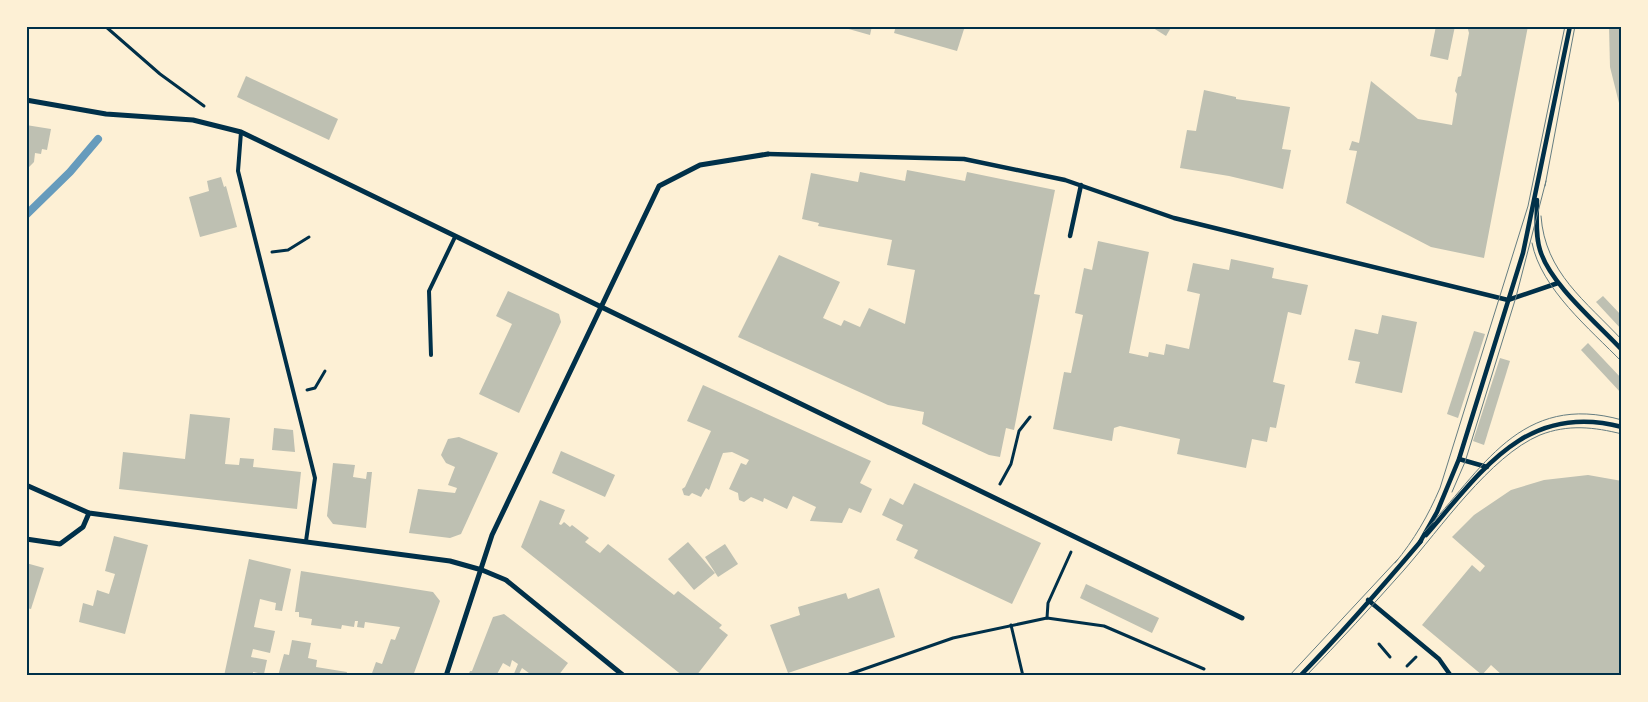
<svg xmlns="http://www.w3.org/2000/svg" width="1648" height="702" viewBox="0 0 1648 702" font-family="'Crimson Pro',serif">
<rect width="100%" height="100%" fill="#fdf0d5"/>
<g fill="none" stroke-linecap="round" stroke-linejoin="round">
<path stroke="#669bbc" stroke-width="8" d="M 26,215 L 70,172 L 98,139"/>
</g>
<g fill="#bec0b2">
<path d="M 838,26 L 872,26 L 870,35 Z"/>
<path d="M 896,26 L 965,26 L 957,51 L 894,33 Z"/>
<path d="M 1150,26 L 1172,26 L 1166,36 Z"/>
<path d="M 1436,26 L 1455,26 L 1448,60 L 1430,56 Z"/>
<path d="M 1467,26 L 1528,26 L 1484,258 L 1431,247 L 1346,203 L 1357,151 L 1349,150 L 1352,141 L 1359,143 L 1371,81 L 1418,119 L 1452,125 L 1457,94 L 1455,91 L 1458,77 L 1461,76 L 1469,33 Z"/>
<path d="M 1609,26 L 1622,26 L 1622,115 L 1610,67 Z"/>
<path d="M 246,76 L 338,119 L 329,140 L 237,97 Z"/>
<path d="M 1204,90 L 1236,97 L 1236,99 L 1290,107 L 1282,149 L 1291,150 L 1283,189 L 1229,176 L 1180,168 L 1187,130 L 1196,131 Z"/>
<path d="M 26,125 L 51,129 L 47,150 L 42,149 L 41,154 L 35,153 L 34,162 L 28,168 Z"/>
<path d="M 907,170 L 965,181 L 967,172 L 1055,190 L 1034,294 L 1040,295 L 1014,430 L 1006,428 L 1000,457 L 989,455 L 922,424 L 924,412 L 888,405 L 738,337 L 779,255 L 840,282 L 823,318 L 841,326 L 844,320 L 860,327 L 869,308 L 905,324 L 915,270 L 887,265 L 892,240 L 818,226 L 819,223 L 802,219 L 811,173 L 858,182 L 860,172 L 905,181 Z"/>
<path d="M 221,177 L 224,187 L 226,186 L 237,227 L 200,237 L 189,197 L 209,191 L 207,181 Z"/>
<path d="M 1098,241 L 1149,252 L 1129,353 L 1148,357 L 1149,352 L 1164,355 L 1166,344 L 1189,349 L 1200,294 L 1187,291 L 1193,263 L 1229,270 L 1231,259 L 1274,268 L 1272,278 L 1308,285 L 1301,315 L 1288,312 L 1273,382 L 1285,385 L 1276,428 L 1270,427 L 1267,442 L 1252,439 L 1246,468 L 1177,454 L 1180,439 L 1120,426 L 1114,428 L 1112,441 L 1053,429 L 1064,372 L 1071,373 L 1083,315 L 1075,313 L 1084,268 L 1092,270 Z"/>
<path d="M 508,291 L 559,314 L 561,322 L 519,413 L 479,394 L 512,324 L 496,316 Z"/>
<path d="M 1603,296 L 1622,316 L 1622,330 L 1596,302 Z"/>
<path d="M 1382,315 L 1417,322 L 1402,393 L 1355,383 L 1360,362 L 1348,360 L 1355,329 L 1378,334 Z"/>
<path d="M 1474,331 L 1485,334 L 1458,418 L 1447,414 Z"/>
<path d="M 1588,343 L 1622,379 L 1622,394 L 1581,350 Z"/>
<path d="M 1500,358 L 1510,361 L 1484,445 L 1473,441 Z"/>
<path d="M 703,385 L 871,461 L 860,483 L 872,489 L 861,513 L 849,508 L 842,523 L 810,521 L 816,507 L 793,496 L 787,509 L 764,498 L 763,502 L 751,497 L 744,502 L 739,500 L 738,493 L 729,489 L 741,463 L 746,465 L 749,460 L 732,452 L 723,453 L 709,490 L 706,488 L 701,497 L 692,493 L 689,496 L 684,495 L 682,489 L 685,487 L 711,431 L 687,421 Z"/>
<path d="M 190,414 L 230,418 L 225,464 L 239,465 L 240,458 L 254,459 L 253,467 L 301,472 L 297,509 L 119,489 L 123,452 L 185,459 Z"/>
<path d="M 274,428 L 293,430 L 295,452 L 272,450 Z"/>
<path d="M 459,437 L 498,453 L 461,534 L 450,538 L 409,533 L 418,489 L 455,493 L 457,488 L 448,485 L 455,467 L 446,463 L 441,455 L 448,439 Z"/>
<path d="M 561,451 L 615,475 L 605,497 L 552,473 Z"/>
<path d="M 333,463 L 355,465 L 353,477 L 366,479 L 367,472 L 372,472 L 366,528 L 333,524 L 327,516 Z"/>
<path d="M 1588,475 L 1622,481 L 1622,676 L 1503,676 L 1491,665 L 1482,675 L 1422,625 L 1472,565 L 1480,572 L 1485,566 L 1452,537 L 1474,515 L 1511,490 L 1544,480 Z"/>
<path d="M 914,483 L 1041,543 L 1012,604 L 914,558 L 918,550 L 896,540 L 903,525 L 882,515 L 890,498 L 903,505 Z"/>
<path d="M 540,500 L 565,510 L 559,524 L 561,525 L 564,522 L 570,527 L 572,525 L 589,538 L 585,542 L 600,553 L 608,544 L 674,595 L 678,591 L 722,625 L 719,628 L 728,635 L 696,676 L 683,676 L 521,547 Z"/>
<path d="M 114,536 L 148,545 L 125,634 L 79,622 L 83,603 L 93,606 L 97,590 L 109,594 L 115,574 L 105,571 Z"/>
<path d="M 688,542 L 715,573 L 694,590 L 668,559 Z"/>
<path d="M 725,544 L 738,564 L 718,577 L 705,557 Z"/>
<path d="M 249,559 L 291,569 L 282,611 L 275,610 L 276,603 L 260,599 L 254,627 L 275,631 L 270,653 L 253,649 L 251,657 L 267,660 L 264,674 L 253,672 L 253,676 L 224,676 Z"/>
<path d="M 26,563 L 44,568 L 31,609 L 26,608 Z"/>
<path d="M 301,571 L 433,592 L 440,601 L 413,676 L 371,676 L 376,662 L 382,664 L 391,639 L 395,640 L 400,627 L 365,622 L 364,628 L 357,627 L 358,621 L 355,621 L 354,627 L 342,625 L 341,629 L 311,625 L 312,619 L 299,617 L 299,612 L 295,612 Z"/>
<path d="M 1086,584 L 1159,618 L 1152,633 L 1080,598 Z"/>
<path d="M 879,588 L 895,637 L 788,673 L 770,625 L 800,615 L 798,607 L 846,593 L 848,599 Z"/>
<path d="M 504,614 L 568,663 L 558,676 L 533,676 L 522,668 L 518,676 L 513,676 L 518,664 L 512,660 L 510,667 L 503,663 L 496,676 L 468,676 L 470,671 L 472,671 L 493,617 Z"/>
<path d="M 292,640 L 311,643 L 308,658 L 317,660 L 316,667 L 347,672 L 346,676 L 278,676 L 284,654 L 289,655 Z"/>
</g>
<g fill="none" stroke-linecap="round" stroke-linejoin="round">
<g stroke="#003049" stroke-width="3">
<path d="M 105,26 L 160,74 L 204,106"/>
<path d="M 272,252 L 288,250 L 309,237"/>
<path d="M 307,390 L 315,388 L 325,371"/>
<path d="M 1000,484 L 1011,464 L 1019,431 L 1030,417"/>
<path d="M 1047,618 L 1048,603 L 1071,552"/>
<path d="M 1011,625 L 1023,676"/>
<path d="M 1379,644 L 1390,657"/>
<path d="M 1407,666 L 1416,657"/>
<path d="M 844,676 L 953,638 L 1047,618 L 1104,626 L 1204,669"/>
</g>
<g stroke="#003049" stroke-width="4">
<path d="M 241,132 L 238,171 L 315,478 L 306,541"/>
<path d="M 431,355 L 429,291 L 455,237"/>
</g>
<g stroke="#003049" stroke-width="4.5">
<path d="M 768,154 L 964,159 L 1065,180 L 1174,218 L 1508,300"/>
<path d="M 1537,200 C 1537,216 1535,234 1540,250 C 1550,284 1597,323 1622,350"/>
<path d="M 1070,236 L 1081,185"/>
<path d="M 1508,300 L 1558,283"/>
<path d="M 1459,459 L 1487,467"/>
<path d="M 1426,535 C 1481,472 1526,401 1622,427"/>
<path d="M 1420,542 L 1437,512 L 1459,459 L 1523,253 L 1570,26"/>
<path d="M 1368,600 L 1439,659 L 1451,676"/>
<path d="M 1300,676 C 1342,633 1382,587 1421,541"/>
</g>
<g stroke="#003049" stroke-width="5">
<path d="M 26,100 L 106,114 L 193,120 L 241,132 L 1242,618"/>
<path d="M 26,485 L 89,513 L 450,561 L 482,570 L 506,580 L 624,676"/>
<path d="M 26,539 L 60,544 L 83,527 L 89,513"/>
<path d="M 446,676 L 492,535 L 659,186 L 700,165 L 768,154"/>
</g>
<g stroke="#657d81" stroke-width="1">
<path d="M 1545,186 L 1575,26"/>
<path d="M 1541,216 C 1545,273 1586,301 1622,340"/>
<path d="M 1532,243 C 1541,289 1590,329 1622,362"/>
<path d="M 1452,492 L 1465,462 L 1516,297 L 1546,181"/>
<path d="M 1424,532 C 1482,470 1520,391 1622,420"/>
<path d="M 1395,563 C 1414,540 1428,516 1440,488 L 1528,206 L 1565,26"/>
<path d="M 1289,676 L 1398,559"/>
<path d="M 1306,676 C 1339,642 1372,606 1404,570 C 1440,529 1490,456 1540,435 C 1568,424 1594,427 1622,434"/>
</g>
</g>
<rect width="1648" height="702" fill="none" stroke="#fdf0d5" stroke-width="55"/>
<rect x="28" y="28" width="1592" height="646" fill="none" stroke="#003049" stroke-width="2"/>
</svg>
